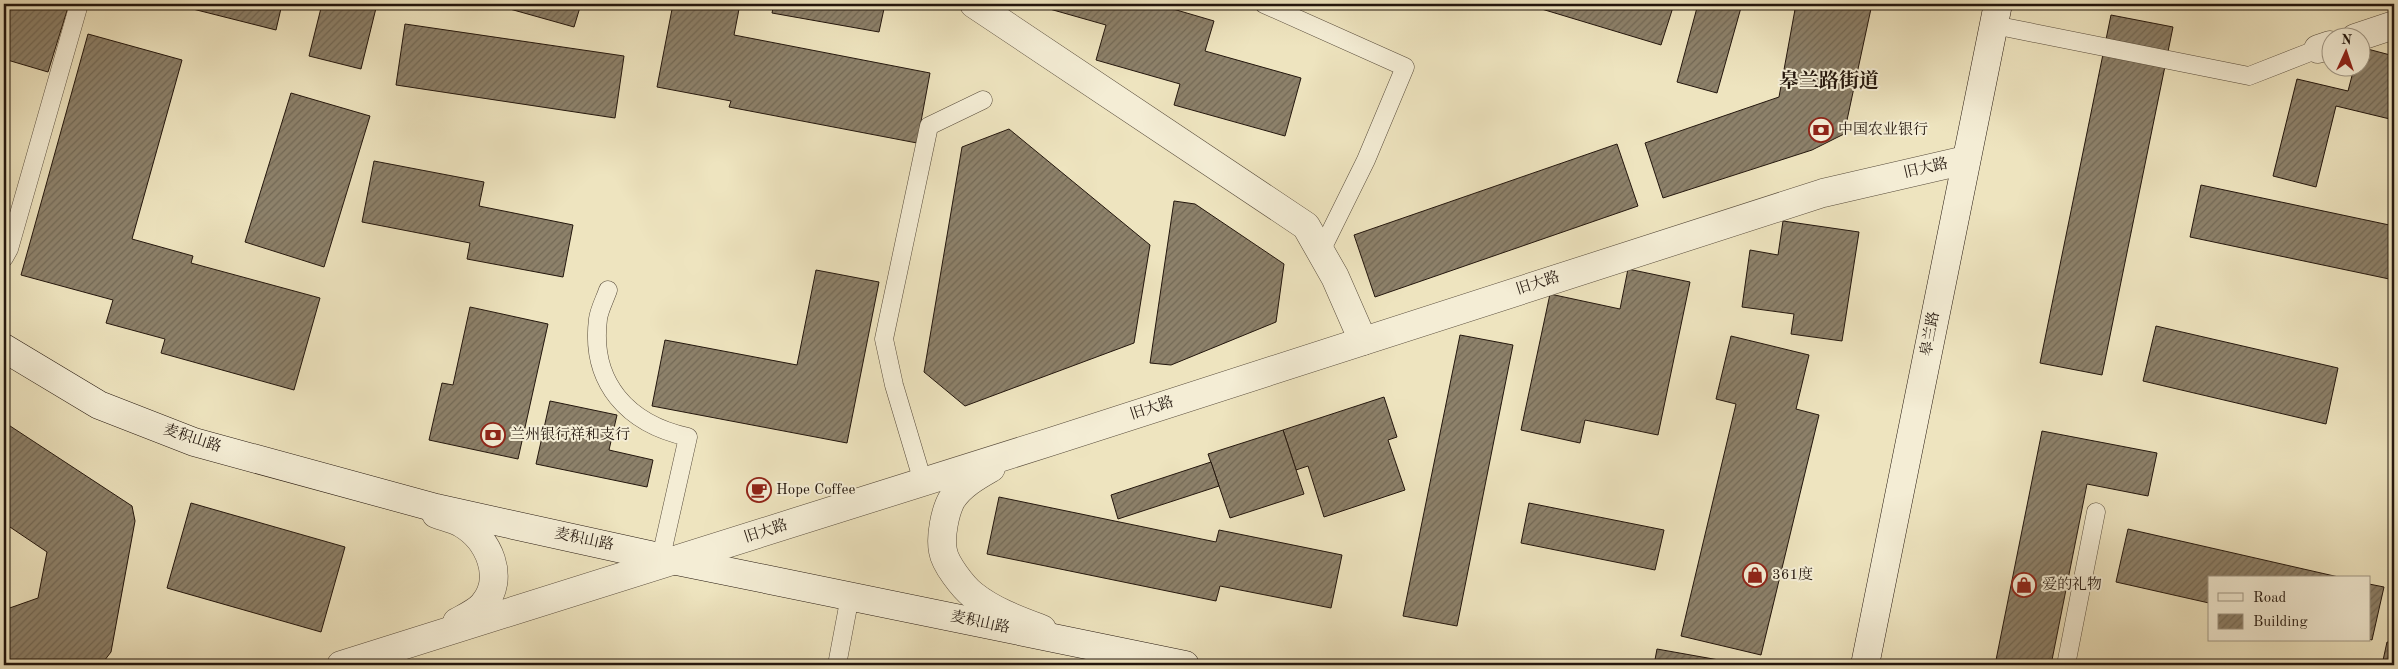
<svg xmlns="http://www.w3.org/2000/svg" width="2398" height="669" viewBox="0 0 2398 669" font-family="'Old Standard TT','Noto Serif SC',serif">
<defs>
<pattern id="building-hatch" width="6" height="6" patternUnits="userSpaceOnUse" patternTransform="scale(1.25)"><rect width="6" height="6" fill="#8d816a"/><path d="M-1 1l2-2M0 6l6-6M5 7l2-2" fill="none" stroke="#736956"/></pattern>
</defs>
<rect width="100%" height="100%" fill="#eee4bf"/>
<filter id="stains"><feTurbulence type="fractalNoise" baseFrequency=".004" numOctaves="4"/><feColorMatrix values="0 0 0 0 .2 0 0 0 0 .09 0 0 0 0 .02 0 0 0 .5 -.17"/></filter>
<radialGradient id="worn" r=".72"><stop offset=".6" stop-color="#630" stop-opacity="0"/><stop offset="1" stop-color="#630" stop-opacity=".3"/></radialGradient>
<g fill="url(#building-hatch)" stroke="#23160d">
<path d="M 4,4 L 69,4 L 48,72 L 4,59 Z"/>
<path d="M 173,4 L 282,4 L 276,30 Z"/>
<path d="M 322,4 L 377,4 L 361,69 L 309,56 Z"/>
<path d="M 492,4 L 581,4 L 574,27 Z"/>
<path d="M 673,4 L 740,4 L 734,35 L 930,73 L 917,143 L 729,107 L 731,101 L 657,87 Z"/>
<path d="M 774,4 L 885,4 L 879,32 L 772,13 Z"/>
<path d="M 1032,4 L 1156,4 L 1214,21 L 1205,51 L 1301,78 L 1285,136 L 1174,105 L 1180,84 L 1096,60 L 1106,25 Z"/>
<path d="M 1525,4 L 1674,4 L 1661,45 Z"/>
<path d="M 1698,4 L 1742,4 L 1717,93 L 1677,82 Z"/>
<path d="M 1796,4 L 1872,4 L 1844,134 L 1812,150 L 1663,198 L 1645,143 L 1779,97 Z"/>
<path d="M 2170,4 L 2191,4 L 2190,8 Z"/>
<path d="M 2111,15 L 2173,27 L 2102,375 L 2040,363 Z"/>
<path d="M 405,24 L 624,56 L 615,118 L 396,85 Z"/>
<path d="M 88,34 L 182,60 L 132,239 L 193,256 L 191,263 L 320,298 L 294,390 L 161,353 L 165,339 L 106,323 L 113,300 L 21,275 Z"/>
<path d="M 2360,47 L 2394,56 L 2394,120 L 2336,106 L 2316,187 L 2273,176 L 2297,79 L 2348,91 L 2354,68 L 2360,68 Z"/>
<path d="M 291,93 L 370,116 L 324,267 L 245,242 Z"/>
<path d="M 1009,129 L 1150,245 L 1134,343 L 965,406 L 924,372 L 962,147 Z"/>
<path d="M 1617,144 L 1638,206 L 1375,297 L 1354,235 Z"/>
<path d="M 374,161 L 484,182 L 479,206 L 573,225 L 563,277 L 467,259 L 470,243 L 362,222 Z"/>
<path d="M 2201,185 L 2394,226 L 2394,280 L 2190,237 Z"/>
<path d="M 1174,201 L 1195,204 L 1284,264 L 1276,322 L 1171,365 L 1150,363 Z"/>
<path d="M 1783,221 L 1859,232 L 1842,341 L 1791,334 L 1794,314 L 1742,307 L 1750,250 L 1778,255 Z"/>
<path d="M 1628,269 L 1690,282 L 1658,435 L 1585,420 L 1580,443 L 1521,430 L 1550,294 L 1620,309 Z"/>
<path d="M 816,270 L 879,282 L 847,443 L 652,406 L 665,340 L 797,365 Z"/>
<path d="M 470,307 L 548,324 L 518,459 L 429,440 L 442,383 L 453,385 Z"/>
<path d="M 2156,326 L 2338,368 L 2326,424 L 2143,381 Z"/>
<path d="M 1460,335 L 1513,345 L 1457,626 L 1403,616 Z"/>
<path d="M 1731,336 L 1809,355 L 1796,409 L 1819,415 L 1761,655 L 1681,636 L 1736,404 L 1716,399 Z"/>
<path d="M 1384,397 L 1397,437 L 1388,440 L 1405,490 L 1324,517 L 1308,466 L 1296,470 L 1283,430 Z"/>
<path d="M 550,401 L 617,415 L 609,450 L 653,460 L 647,487 L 536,464 Z"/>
<path d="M 4,422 L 132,506 L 135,521 L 111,652 L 101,665 L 4,665 L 4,610 L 38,598 L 47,552 L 4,523 Z"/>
<path d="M 1283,430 L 1304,494 L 1230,518 L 1208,454 Z"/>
<path d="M 2042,431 L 2157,453 L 2148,496 L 2087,484 L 2051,665 L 1995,665 Z"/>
<path d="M 1211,462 L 1219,486 L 1118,519 L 1111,495 Z"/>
<path d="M 999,497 L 1216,542 L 1219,530 L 1342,555 L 1331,608 L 1220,586 L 1216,601 L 987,554 Z"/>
<path d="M 191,503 L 345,547 L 321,632 L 167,588 Z"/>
<path d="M 1529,503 L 1664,530 L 1655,570 L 1521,543 Z"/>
<path d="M 2128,529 L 2343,578 L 2209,578 L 2209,603 L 2116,582 Z"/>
<path d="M 2369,584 L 2384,587 L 2372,640 L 2369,639 Z"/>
<path d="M 2387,642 L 2394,643 L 2394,665 L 2382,665 Z"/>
<path d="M 1657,649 L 1747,665 L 1654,665 Z"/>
</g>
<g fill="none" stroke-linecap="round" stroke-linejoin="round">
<defs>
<g id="lane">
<path d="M 1264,4 L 1405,67 L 1366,160 L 1321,251"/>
<path d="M 1994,25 L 2249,76 L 2318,49"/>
<path d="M 4,258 L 9,249 L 79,4"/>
<path d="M 608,290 C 605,299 599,310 598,319 C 590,383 628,424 688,437 L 661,557"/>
<path d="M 923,482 L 894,385 L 884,339 L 929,126 L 983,100"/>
<path d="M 837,665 L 850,596"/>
<path d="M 2066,665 L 2096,512"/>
</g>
<g id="street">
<path d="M 974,4 L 1306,226 L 1335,277 L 1363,341"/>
<path d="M 2355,38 L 2394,25"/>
<path d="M 2318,49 L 2330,45"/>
<path d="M 991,468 C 977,476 961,485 952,499 C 945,511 940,537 943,551 C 945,564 963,587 973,595 C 993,611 1018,620 1042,629"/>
<path d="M 436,514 C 444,517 453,519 461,523 C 489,539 506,578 483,605 C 477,612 466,617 457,622"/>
<path d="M 341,665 L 1050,442 L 1823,193 L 1966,160"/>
</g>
<g id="secondary">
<path d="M 4,348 L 99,405 L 194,442 L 436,508 L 677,561 L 1185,665"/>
<path d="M 1865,665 L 1998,4"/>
</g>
</defs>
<use href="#lane" stroke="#564a3a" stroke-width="19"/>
<use href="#street" stroke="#564a3a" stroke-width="29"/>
<use href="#secondary" stroke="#23160d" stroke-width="29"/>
<use href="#lane" stroke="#f4edd5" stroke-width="18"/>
<use href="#street" stroke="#f4edd5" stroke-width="28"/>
<use href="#secondary" stroke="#f4edd5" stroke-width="28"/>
</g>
<defs>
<symbol id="bank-ring" viewBox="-11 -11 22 22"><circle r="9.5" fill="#f4edd5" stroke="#8f2418" stroke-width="1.5"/><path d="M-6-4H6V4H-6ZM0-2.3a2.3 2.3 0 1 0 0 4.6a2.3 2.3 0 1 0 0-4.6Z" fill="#8f2418"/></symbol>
<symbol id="cafe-ring" viewBox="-11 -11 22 22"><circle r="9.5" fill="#f4edd5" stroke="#8f2418" stroke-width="1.5"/><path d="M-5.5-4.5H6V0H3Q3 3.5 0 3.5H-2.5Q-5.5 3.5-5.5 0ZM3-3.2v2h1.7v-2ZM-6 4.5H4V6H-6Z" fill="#8f2418"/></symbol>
<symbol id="shop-ring" viewBox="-11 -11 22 22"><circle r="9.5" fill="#f4edd5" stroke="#8f2418" stroke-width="1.5"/><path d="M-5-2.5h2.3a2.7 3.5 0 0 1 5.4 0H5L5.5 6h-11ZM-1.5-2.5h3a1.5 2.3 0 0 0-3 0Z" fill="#8f2418"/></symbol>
</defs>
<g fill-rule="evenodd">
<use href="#bank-ring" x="1807" y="116" width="28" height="28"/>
<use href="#bank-ring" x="479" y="421" width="28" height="28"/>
<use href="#cafe-ring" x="745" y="476" width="28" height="28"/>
<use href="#shop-ring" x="1741" y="561" width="28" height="28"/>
<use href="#shop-ring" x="2010" y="571" width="28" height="28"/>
</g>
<g text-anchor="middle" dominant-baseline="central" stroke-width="4" stroke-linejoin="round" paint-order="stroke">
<g font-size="15" fill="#23160d" stroke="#f4edd5" text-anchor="start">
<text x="1838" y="130">中国农业银行</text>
<text x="510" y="435">兰州银行祥和支行</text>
<text x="776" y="490">Hope Coffee</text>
<text x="1772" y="575">361度</text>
<text x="2042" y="585">爱的礼物</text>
</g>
<g font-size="15" fill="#23160d" stroke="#f4edd5">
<text transform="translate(1926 169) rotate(-13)">旧大路</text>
<text transform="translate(1538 284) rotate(-18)">旧大路</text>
<text transform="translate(1931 334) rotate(-79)">皋兰路</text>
<text transform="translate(1152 409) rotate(-18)">旧大路</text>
<text transform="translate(192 439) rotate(18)">麦积山路</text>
<text transform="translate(766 532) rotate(-18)">旧大路</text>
<text transform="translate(584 540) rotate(12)">麦积山路</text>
<text transform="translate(980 623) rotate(12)">麦积山路</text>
</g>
<g font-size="20" font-weight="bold" fill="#23160d" stroke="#f4edd5">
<text x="1829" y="82">皋兰路街道</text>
</g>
</g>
<rect width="2398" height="669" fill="none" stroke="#eee4bf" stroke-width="20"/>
<rect x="5" y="5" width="2388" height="659" fill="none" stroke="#23160d" stroke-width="2.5"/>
<rect x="10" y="10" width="2378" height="649" fill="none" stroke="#23160d"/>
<rect x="2208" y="576" width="162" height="65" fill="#f4edd5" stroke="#a09785"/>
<rect x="2218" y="593" width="25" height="8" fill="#f4edd5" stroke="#a09785"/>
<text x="2253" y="602" font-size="15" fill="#23160d">Road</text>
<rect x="2218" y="614" width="25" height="15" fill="url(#building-hatch)" stroke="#a09785"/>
<text x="2253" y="626" font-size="15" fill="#23160d">Building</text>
<g transform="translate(2346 52) rotate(3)"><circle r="24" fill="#f4edd5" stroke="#a09785"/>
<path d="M0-4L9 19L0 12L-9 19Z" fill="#8f2418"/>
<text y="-8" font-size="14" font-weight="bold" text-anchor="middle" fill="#23160d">N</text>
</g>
<rect width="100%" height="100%" filter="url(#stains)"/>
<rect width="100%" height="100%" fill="url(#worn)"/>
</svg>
